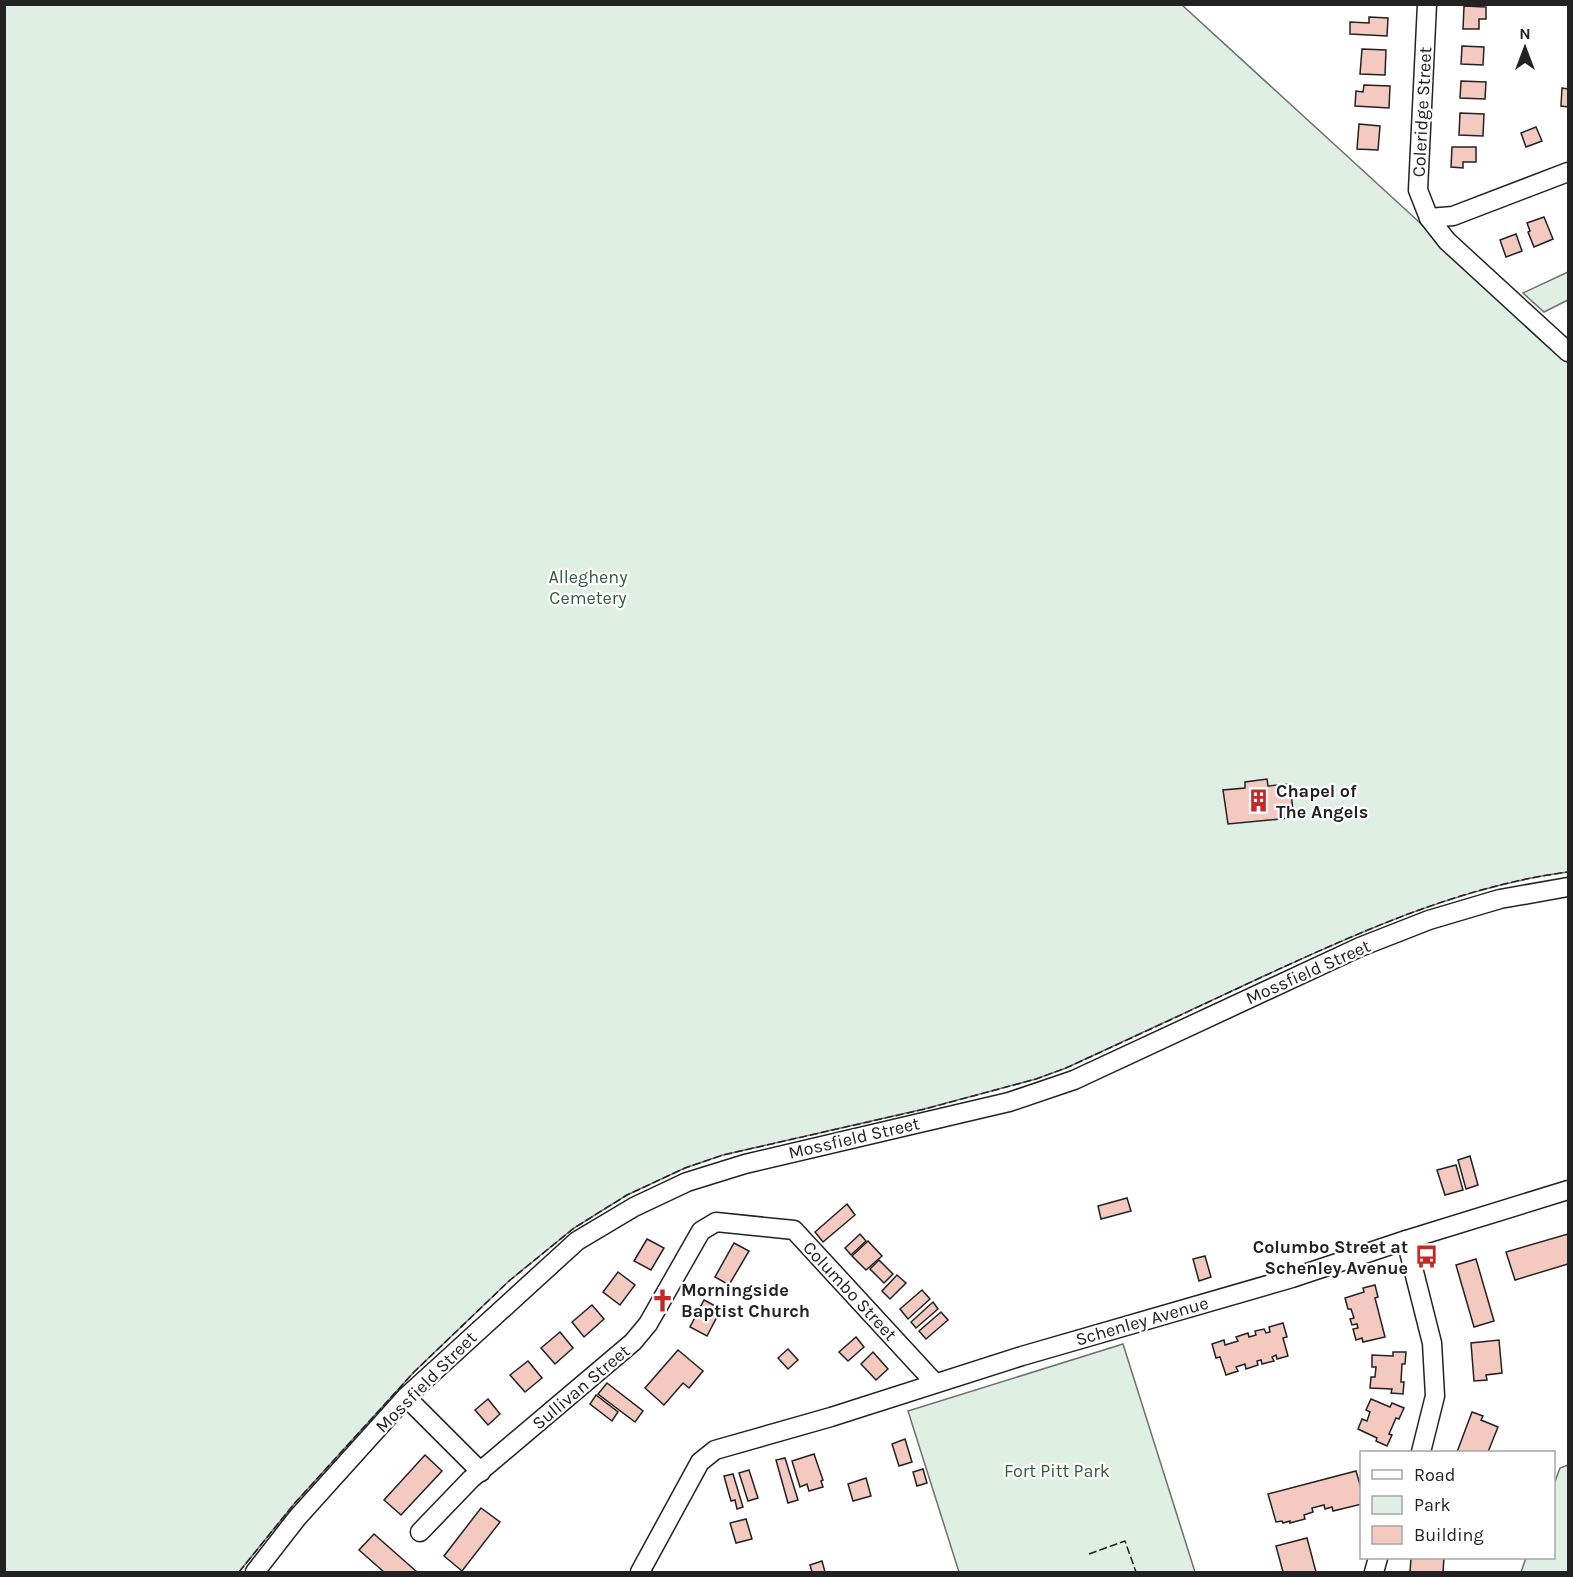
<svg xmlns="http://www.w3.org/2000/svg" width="1573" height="1577" viewBox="0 0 1573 1577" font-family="Karla,sans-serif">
<rect width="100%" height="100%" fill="#fff"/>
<g fill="#e0efe3" stroke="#6f6f6f" stroke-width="1.5">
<path d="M 5,5 L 1182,5 L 1418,221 L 1568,363 L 1568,872 C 1461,886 1362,931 1264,976 C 1198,1007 1132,1038 1066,1068 L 1036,1079 L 924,1109 L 723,1155 L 685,1168 L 627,1195 L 574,1228 L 509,1281 L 414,1372 L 294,1504 L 239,1572 L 5,1572 Z"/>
<path d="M 1568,272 L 1568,300 L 1544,312 L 1523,293 Z"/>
<path d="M 1123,1344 L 1195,1572 L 959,1572 L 908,1411 Z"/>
<path d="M 1568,1465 L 1568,1572 L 1521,1572 L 1526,1558 L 1554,1558 L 1554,1484 L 1560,1468 Z"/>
</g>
<g fill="#f3c9c0" stroke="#222" stroke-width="1.5">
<path d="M 1464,6 L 1486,7 L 1486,19 L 1479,19 L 1479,29 L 1463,29 Z"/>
<path d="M 1369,17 L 1388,18 L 1387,36 L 1350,34 L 1350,22 L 1369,23 Z"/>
<path d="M 1462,46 L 1484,47 L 1483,65 L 1461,64 Z"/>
<path d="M 1362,49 L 1386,50 L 1385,75 L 1360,74 Z"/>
<path d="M 1461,81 L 1486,82 L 1485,99 L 1460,98 Z"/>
<path d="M 1364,85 L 1390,86 L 1389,108 L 1355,106 L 1356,91 L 1363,92 Z"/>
<path d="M 1562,88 L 1568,89 L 1568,107 L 1561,106 Z"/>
<path d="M 1460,113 L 1484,114 L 1483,136 L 1459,135 Z"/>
<path d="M 1359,124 L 1380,126 L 1378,150 L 1357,149 Z"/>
<path d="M 1536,127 L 1542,141 L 1526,147 L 1521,133 Z"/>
<path d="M 1452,147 L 1476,147 L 1476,162 L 1463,162 L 1463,168 L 1451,167 Z"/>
<path d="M 1544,217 L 1553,239 L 1534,247 L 1528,232 L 1530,231 L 1527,223 Z"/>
<path d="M 1516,234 L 1522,251 L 1506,257 L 1500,240 Z"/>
<path d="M 1267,779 L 1268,786 L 1290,784 L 1293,811 L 1289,812 L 1290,818 L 1228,824 L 1223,790 L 1245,788 L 1245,782 Z"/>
<path d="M 1470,1156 L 1478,1185 L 1466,1189 L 1458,1160 Z"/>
<path d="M 1456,1165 L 1463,1190 L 1445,1195 L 1437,1170 Z"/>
<path d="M 1127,1198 L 1131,1211 L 1101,1219 L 1098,1206 Z"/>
<path d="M 847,1204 L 855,1215 L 823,1242 L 815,1232 Z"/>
<path d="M 860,1234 L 866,1241 L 851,1255 L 845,1248 Z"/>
<path d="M 1568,1234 L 1568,1264 L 1515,1280 L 1506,1252 Z"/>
<path d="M 647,1239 L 664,1248 L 651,1270 L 634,1261 Z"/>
<path d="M 868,1241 L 882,1256 L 866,1270 L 852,1256 Z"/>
<path d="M 734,1243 L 749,1251 L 729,1285 L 715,1277 Z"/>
<path d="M 1205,1256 L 1211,1277 L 1199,1281 L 1193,1259 Z"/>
<path d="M 1476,1259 L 1494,1321 L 1474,1327 L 1456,1265 Z"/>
<path d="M 879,1260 L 893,1274 L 884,1283 L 870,1269 Z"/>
<path d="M 618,1272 L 635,1285 L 620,1305 L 603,1292 Z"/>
<path d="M 897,1275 L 906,1283 L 890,1299 L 882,1291 Z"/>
<path d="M 1375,1285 L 1378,1297 L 1375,1298 L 1385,1337 L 1363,1342 L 1362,1338 L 1356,1340 L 1353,1329 L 1358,1328 L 1357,1324 L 1352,1325 L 1350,1319 L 1354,1318 L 1351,1309 L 1348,1309 L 1345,1298 L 1364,1292 L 1363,1288 Z"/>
<path d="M 922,1290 L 930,1299 L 908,1319 L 900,1309 Z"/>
<path d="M 704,1300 L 721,1309 L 707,1336 L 690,1327 Z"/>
<path d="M 933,1302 L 938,1309 L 916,1328 L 911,1322 Z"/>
<path d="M 592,1305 L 604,1319 L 584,1337 L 572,1322 Z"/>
<path d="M 941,1312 L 948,1320 L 926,1339 L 919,1331 Z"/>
<path d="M 1283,1323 L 1287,1337 L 1283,1338 L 1288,1356 L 1277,1359 L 1276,1355 L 1272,1357 L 1274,1361 L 1262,1364 L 1261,1360 L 1257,1361 L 1258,1365 L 1246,1369 L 1245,1364 L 1236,1367 L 1238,1371 L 1226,1375 L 1220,1357 L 1216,1358 L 1212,1344 L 1224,1340 L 1225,1345 L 1238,1341 L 1236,1337 L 1248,1333 L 1249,1337 L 1256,1335 L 1255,1331 L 1264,1329 L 1266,1333 L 1270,1332 L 1269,1327 Z"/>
<path d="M 560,1332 L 573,1348 L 555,1364 L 541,1348 Z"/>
<path d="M 856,1337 L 864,1347 L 848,1361 L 839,1352 Z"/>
<path d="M 1499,1340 L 1502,1373 L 1486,1375 L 1487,1380 L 1474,1381 L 1471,1343 Z"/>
<path d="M 788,1349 L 798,1360 L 788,1369 L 778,1358 Z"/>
<path d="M 678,1350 L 703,1371 L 689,1388 L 683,1383 L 664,1405 L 645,1388 Z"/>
<path d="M 873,1352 L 888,1369 L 876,1380 L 861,1364 Z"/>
<path d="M 1393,1352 L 1406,1352 L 1405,1364 L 1402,1364 L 1401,1382 L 1404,1382 L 1403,1394 L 1391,1393 L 1392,1389 L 1370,1388 L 1371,1377 L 1375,1377 L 1376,1367 L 1372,1367 L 1372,1355 L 1393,1356 Z"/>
<path d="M 528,1361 L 542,1378 L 525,1392 L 510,1375 Z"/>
<path d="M 607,1383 L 643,1411 L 635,1422 L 598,1394 Z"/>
<path d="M 596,1395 L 618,1412 L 612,1421 L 590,1404 Z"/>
<path d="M 488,1399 L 500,1414 L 488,1425 L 475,1410 Z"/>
<path d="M 1371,1399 L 1390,1407 L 1392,1403 L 1404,1408 L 1399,1419 L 1396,1418 L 1389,1434 L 1392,1435 L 1387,1446 L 1376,1441 L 1377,1438 L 1358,1429 L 1362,1419 L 1367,1421 L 1370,1412 L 1366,1410 Z"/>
<path d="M 1472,1412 L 1483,1416 L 1481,1420 L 1498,1427 L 1488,1452 L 1457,1452 Z"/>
<path d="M 905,1439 L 912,1462 L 899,1466 L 892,1444 Z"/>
<path d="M 814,1454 L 823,1480 L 821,1481 L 823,1487 L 809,1491 L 807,1484 L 800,1487 L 792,1461 Z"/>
<path d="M 425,1455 L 442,1471 L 401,1515 L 384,1500 Z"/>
<path d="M 785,1458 L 798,1500 L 788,1503 L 776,1460 Z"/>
<path d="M 923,1469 L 927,1483 L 917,1486 L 913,1472 Z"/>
<path d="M 749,1470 L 758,1498 L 748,1501 L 739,1473 Z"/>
<path d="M 1356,1471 L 1362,1491 L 1362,1504 L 1333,1511 L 1332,1507 L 1325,1509 L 1324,1505 L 1312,1508 L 1313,1512 L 1304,1515 L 1305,1519 L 1290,1523 L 1290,1521 L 1283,1523 L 1282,1521 L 1276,1522 L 1268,1494 Z"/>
<path d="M 733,1474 L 743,1507 L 737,1509 L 735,1500 L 731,1501 L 724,1476 Z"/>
<path d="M 866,1478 L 871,1496 L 853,1501 L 848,1484 Z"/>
<path d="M 481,1508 L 500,1522 L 462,1571 L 444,1556 Z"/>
<path d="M 746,1519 L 752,1539 L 736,1543 L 730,1523 Z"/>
<path d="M 374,1534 L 417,1572 L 384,1572 L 359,1550 Z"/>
<path d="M 1307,1538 L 1316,1572 L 1283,1572 L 1276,1546 Z"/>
<path d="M 1411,1558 L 1444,1558 L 1443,1572 L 1410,1572 Z"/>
<path d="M 822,1561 L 825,1572 L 812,1572 L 810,1565 Z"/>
</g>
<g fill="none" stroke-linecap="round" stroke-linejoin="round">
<defs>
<g id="minor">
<path d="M 1427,4 L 1418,190 L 1429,218 L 1447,241 L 1568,352"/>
<path d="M 1429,218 L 1453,216 L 1568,172"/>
<path d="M 1406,1240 L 1432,1343 L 1435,1396 L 1421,1452"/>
<path d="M 406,1397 L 481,1472"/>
<path d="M 420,1532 L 471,1479 L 633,1342 L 648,1324 L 701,1231 L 716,1222 L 794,1230 L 935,1383"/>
<path d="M 255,1572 L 297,1518 L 406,1397 L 577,1241 L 634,1207 L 687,1182 L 745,1164 L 1009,1102 L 1074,1080 L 1360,947 L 1429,920 L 1500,899 L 1568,887"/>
<path d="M 640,1572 L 700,1462 L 715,1450 L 831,1417 L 1022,1356 L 1292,1278 L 1406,1240 L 1568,1190"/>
<path d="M 1374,1572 L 1378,1558"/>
</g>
</defs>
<use href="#minor" stroke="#222" stroke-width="21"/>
<use href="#minor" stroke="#fff" stroke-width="18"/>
<g stroke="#222" stroke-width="1.5" stroke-dasharray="8 3" stroke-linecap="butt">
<path d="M 1089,1554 L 1125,1541 L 1136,1572"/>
<path d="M 239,1572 L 294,1504 L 414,1372 L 509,1281 L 574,1228 L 627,1195 L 685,1168 L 723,1155 L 925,1109 L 1036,1079 L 1066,1068 C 1132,1038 1198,1007 1264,976 C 1362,931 1461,886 1568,872"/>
</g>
</g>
<defs>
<symbol id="building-bare" viewBox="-9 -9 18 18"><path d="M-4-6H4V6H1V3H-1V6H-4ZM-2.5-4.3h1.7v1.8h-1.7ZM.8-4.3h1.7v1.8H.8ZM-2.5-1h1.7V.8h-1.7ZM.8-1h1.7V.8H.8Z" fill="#c62828" stroke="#fff" stroke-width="2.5" paint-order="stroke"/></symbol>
<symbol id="bus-bare" viewBox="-9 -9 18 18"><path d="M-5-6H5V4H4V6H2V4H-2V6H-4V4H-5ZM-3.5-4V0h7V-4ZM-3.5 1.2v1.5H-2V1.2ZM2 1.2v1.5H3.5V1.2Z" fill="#c62828" stroke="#fff" stroke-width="2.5" paint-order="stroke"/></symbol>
<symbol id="church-bare" viewBox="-9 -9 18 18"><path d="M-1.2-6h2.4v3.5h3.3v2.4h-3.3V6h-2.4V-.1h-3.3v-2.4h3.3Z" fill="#c62828" stroke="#fff" stroke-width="2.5" paint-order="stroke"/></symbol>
</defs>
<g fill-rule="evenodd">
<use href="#building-bare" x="1242" y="784" width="33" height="33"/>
<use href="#bus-bare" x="1410" y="1240" width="33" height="33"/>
<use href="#church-bare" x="646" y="1284" width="33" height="33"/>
</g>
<g text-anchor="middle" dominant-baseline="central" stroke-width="4.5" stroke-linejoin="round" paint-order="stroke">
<g font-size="18" fill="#222" stroke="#fff">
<text transform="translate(1422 112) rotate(-87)">Coleridge Street</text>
<text transform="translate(1308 972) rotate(-24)">Mossfield Street</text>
<text transform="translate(854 1138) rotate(-13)">Mossfield Street</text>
<text transform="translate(850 1291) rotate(47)">Columbo Street</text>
<text transform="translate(1142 1321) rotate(-16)">Schenley Avenue</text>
<text transform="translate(426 1382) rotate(-45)">Mossfield Street</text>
<text transform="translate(581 1387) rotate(-40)">Sullivan Street</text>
</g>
<g font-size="18" fill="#2f5e38" stroke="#fff">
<text x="588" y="577">Allegheny<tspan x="588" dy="21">Cemetery</tspan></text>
<text x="1057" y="1471">Fort Pitt Park</text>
</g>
<g font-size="18" font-weight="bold" fill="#222" stroke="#fff" text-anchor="start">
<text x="1276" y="791">Chapel of<tspan x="1276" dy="21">The Angels</tspan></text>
<text x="1408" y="1247" text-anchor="end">Columbo Street at<tspan x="1408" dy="21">Schenley Avenue</tspan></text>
<text x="681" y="1290">Morningside<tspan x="681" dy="21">Baptist Church</tspan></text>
</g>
</g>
<rect width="1573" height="1577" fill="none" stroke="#222222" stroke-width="12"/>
<rect x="1360" y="1451" width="195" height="108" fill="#ffffff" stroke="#a7a7a7" stroke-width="1.5"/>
<rect x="1372" y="1470" width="30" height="9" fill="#ffffff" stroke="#a7a7a7" stroke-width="1.5"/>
<text x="1414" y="1481" font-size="18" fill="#222222">Road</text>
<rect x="1372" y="1496" width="30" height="18" fill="#e0efe3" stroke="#a7a7a7" stroke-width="1.5"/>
<text x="1414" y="1511" font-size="18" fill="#222222">Park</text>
<rect x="1372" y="1526" width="30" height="18" fill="#f3c9c0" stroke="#a7a7a7" stroke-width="1.5"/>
<text x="1414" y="1541" font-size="18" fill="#222222">Building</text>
<g transform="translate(1525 48)" stroke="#ffffff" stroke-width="4.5" paint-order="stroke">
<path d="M0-4.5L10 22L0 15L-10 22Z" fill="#222222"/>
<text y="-9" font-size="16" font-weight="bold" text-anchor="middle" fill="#222222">N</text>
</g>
</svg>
